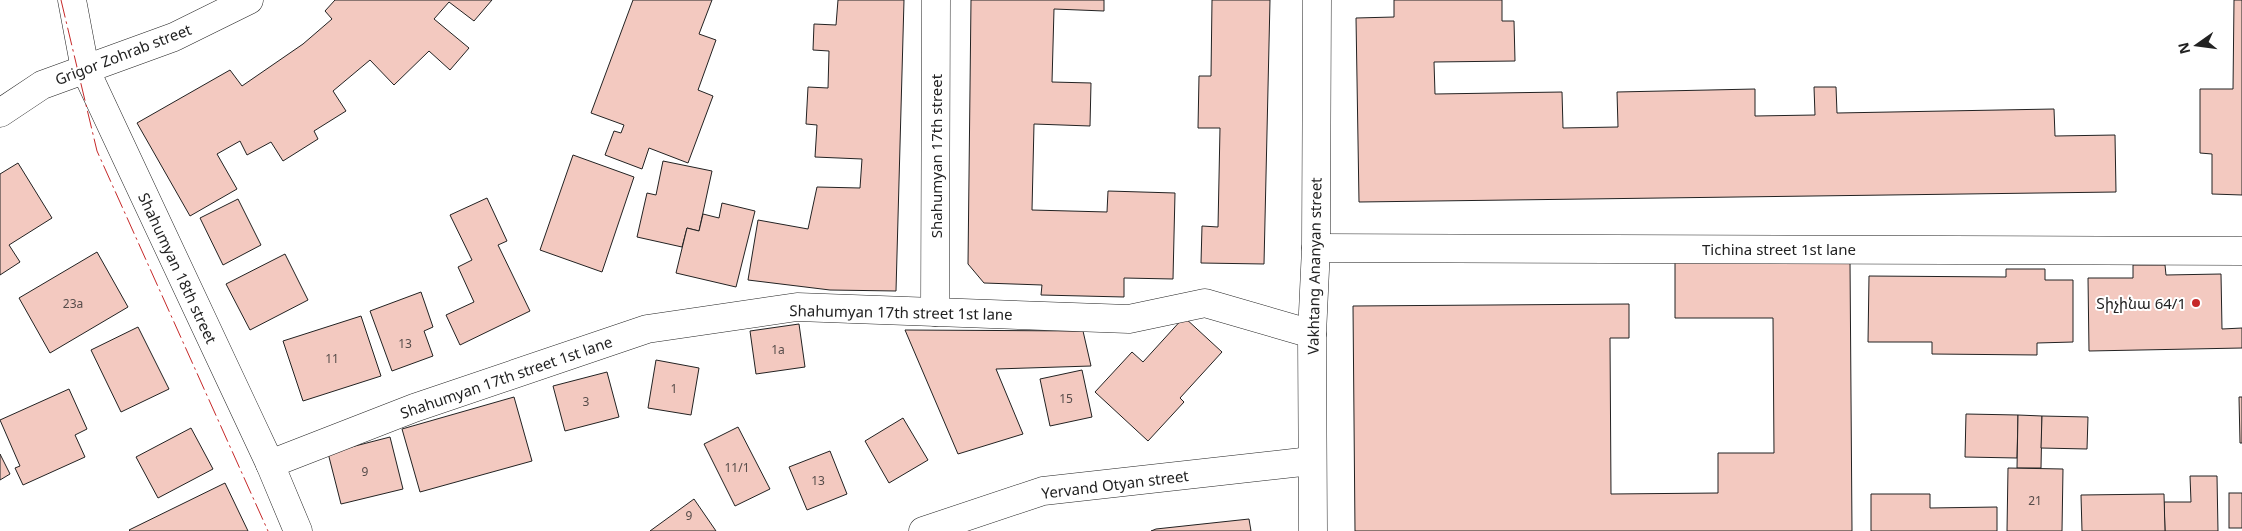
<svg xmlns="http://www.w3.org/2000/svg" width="2242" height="531" viewBox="0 0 2242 531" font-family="'Noto Sans','Noto Sans Armenian',sans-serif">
<rect width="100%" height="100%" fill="#fff"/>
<g fill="#f3c9c0" stroke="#222">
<path d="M 335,0 L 492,0 L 474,21 L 449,2 L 434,19 L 469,48 L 450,70 L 429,51 L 394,85 L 370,60 L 333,91 L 346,111 L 314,131 L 318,139 L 283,161 L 271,142 L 247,155 L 240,141 L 217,154 L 237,189 L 190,216 L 137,123 L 230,70 L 242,86 L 303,44 L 332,19 L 325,11 Z"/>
<path d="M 633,0 L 712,0 L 699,34 L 716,40 L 698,90 L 713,96 L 688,163 L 649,148 L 642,169 L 605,155 L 614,131 L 621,133 L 624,125 L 591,113 Z"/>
<path d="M 838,0 L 904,0 L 896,291 L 830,290 L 748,280 L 758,220 L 808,229 L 817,187 L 860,188 L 862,159 L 815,157 L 817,125 L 806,124 L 808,87 L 828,88 L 829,51 L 813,50 L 814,24 L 836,25 Z"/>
<path d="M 971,0 L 1104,0 L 1104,11 L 1054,9 L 1052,82 L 1091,83 L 1090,126 L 1034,124 L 1032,210 L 1107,212 L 1108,191 L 1175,193 L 1173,279 L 1124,278 L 1124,297 L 1041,295 L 1042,285 L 984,283 L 968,264 Z"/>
<path d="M 1212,0 L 1270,0 L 1264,264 L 1201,263 L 1202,226 L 1218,227 L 1220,128 L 1198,128 L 1199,76 L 1211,76 Z"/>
<path d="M 1394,0 L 1502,0 L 1502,21 L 1514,21 L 1515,61 L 1434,62 L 1435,94 L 1562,92 L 1563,128 L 1618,127 L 1617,92 L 1755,89 L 1755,116 L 1815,115 L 1814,87 L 1836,87 L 1837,113 L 2054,109 L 2055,136 L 2115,135 L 2116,192 L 1359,202 L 1356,18 L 1394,17 Z"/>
<path d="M 2234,0 L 2242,0 L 2242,195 L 2212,194 L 2212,154 L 2200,153 L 2200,89 L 2233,89 Z"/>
<path d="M 573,155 L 634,177 L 602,272 L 540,250 Z"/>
<path d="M 663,161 L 712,171 L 699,231 L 687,228 L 682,247 L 637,237 L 647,193 L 656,195 Z"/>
<path d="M 18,163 L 52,218 L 9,245 L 20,262 L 0,275 L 0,174 Z"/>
<path d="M 487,198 L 507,241 L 498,245 L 530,311 L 460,345 L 446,315 L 474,302 L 458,267 L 472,260 L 450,215 Z"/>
<path d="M 238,199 L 261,245 L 223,265 L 200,218 Z"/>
<path d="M 722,203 L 755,211 L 736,287 L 676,273 L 687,228 L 699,231 L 703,214 L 719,218 Z"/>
<path d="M 97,252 L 128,307 L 50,353 L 19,298 Z"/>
<path d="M 285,254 L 308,300 L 250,330 L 226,284 Z"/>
<path d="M 1850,260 L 1852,531 L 1355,531 L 1353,306 L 1629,304 L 1629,338 L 1610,338 L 1611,494 L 1718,493 L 1718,453 L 1774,453 L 1773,318 L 1675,318 L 1675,261 Z"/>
<path d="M 2133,265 L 2165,265 L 2166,275 L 2221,274 L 2222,329 L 2242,328 L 2242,348 L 2089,351 L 2088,278 L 2133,278 Z"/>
<path d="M 2006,269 L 2045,269 L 2045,280 L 2073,280 L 2073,342 L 2037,343 L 2037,355 L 1932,354 L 1932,342 L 1868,342 L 1869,276 L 2006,277 Z"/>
<path d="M 421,292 L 433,327 L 424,331 L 433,356 L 392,371 L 370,311 Z"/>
<path d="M 361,316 L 381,376 L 303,401 L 283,341 Z"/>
<path d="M 1184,317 L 1222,352 L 1180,398 L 1184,402 L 1148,441 L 1095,392 L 1132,352 L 1143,362 Z"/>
<path d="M 799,324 L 805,367 L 756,374 L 750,331 Z"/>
<path d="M 138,327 L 169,389 L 121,412 L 91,350 Z"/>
<path d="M 905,330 L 1083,331 L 1091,366 L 996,369 L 1023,434 L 958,454 Z"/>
<path d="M 656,360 L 699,368 L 691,415 L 648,408 Z"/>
<path d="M 1082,370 L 1092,417 L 1050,426 L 1040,379 Z"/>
<path d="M 607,372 L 619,417 L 565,431 L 553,386 Z"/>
<path d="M 69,389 L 87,429 L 75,435 L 85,457 L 23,485 L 15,468 L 20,466 L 0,420 Z"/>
<path d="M 514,397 L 532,461 L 420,492 L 402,429 Z"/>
<path d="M 2239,397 L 2242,397 L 2242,443 L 2240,443 Z"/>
<path d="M 1966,414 L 2018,415 L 2017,458 L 1965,457 Z"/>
<path d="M 2018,415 L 2042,416 L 2041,468 L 2017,468 Z"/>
<path d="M 2042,416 L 2088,417 L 2087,449 L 2041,448 Z"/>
<path d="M 903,418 L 928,460 L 889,483 L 865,441 Z"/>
<path d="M 738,427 L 770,489 L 735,506 L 704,444 Z"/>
<path d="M 191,428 L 213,469 L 158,498 L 136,457 Z"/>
<path d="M 390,437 L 403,489 L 341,504 L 328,453 Z"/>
<path d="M 830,451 L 847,494 L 807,510 L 789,467 Z"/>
<path d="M 0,454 L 10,474 L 0,480 Z"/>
<path d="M 2008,468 L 2063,469 L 2062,531 L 2007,531 Z"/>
<path d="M 2190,476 L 2217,476 L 2218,531 L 2165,531 L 2164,502 L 2191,502 Z"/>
<path d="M 225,483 L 248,531 L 130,531 L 129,530 Z"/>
<rect x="2229" y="493" width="13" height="35"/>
<path d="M 1871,494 L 1930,494 L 1930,508 L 1997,507 L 1997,531 L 1871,531 Z"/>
<path d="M 2164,494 L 2165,531 L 2082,531 L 2081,495 Z"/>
<path d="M 694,499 L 716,531 L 650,531 Z"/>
<path d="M 1249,519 L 1251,531 L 1151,531 L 1156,529 Z"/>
</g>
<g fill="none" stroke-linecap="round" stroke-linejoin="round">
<defs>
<g id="street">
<path d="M 72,0 L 85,69 L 270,464 L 298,531"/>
<path d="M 0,113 L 42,85 L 174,37 L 249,0"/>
<path d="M 1316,248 L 2242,251"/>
<path d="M 935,312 L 936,0"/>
<path d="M 270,464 L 414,408 L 647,329 L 797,307 L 1129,319 L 1205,303 L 1312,334"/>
<path d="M 923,531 L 1043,491 L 1311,461"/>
<path d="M 1313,531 L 1312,334 L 1316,248 L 1317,0"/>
</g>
</defs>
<use href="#street" stroke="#222" stroke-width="29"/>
<use href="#street" stroke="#fff" stroke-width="28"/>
<path stroke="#c62828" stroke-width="1" stroke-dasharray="18 4 2.5 4" stroke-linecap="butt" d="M 61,0 L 97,151 L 268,531"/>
</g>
<circle fill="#c62828" stroke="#fff" stroke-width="2" cx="2196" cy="303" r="5"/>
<g text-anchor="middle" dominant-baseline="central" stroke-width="4" stroke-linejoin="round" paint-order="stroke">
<g font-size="12" fill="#564c4a">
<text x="73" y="303">23a</text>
<text x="405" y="343">13</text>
<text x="778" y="349">1a</text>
<text x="332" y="358">11</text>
<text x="674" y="388">1</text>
<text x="1066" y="398">15</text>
<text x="586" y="401">3</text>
<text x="737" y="467">11/1</text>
<text x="365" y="471">9</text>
<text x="818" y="480">13</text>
<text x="2035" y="500">21</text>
<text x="689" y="515">9</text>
</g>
<g font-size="15" fill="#222" stroke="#fff">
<text transform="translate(123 54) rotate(-21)">Grigor Zohrab street</text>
<text transform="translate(936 156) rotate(-90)">Shahumyan 17th street</text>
<text x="1779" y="249">Tichina street 1st lane</text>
<text transform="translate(1314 266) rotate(-89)">Vakhtang Ananyan street</text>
<text transform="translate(178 268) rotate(65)">Shahumyan 18th street</text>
<text transform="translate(901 312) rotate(1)">Shahumyan 17th street 1st lane</text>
<text transform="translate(506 377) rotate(-19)">Shahumyan 17th street 1st lane</text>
<text transform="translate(1115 484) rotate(-7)">Yervand Otyan street</text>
</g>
<g font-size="15" fill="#222" stroke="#fff" text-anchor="end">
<text x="2186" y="303">Տիչինա 64/1</text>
</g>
</g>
<g transform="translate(2197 45) rotate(256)" stroke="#ffffff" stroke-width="4" paint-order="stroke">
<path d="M0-4L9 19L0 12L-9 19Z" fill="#222222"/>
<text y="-8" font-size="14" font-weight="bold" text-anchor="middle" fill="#222222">N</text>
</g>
</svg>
